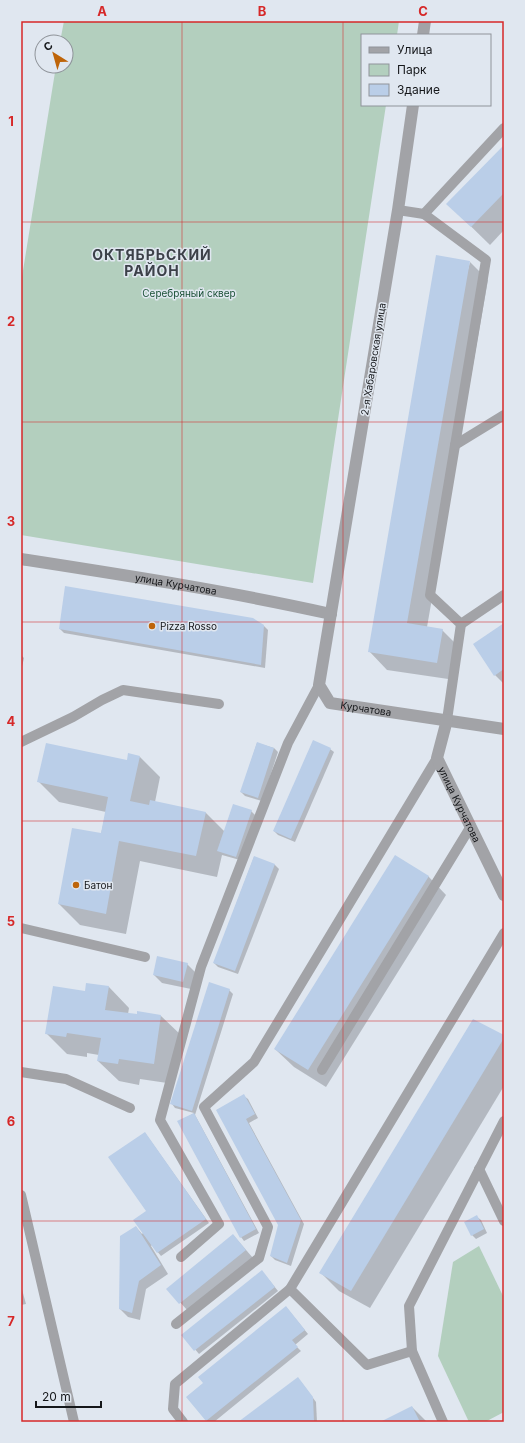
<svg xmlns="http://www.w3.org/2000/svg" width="525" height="1443" viewBox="0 0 525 1443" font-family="Inter,sans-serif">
<rect width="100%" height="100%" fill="#e0e7f0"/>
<g fill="#b3cfbe">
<path d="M 64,21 L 399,21 L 397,35 L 362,35 L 362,105 L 386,105 L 313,583 L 21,535 L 21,283 L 56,66 L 66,66 L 66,42 L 60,42 Z"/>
<path d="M 479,1246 L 504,1298 L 504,1412 L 485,1422 L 469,1422 L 438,1356 L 453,1262 Z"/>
</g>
<g fill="#0003">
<path d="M 504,146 L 504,230 L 490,245 L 448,204 Z"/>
<path d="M 470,262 L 488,280 L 427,627 L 442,630 L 460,648 L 455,680 L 387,670 L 369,651 Z"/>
<path d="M 504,624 L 504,684 L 495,675 Z"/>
<path d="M 264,626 L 268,630 L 265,668 L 64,633 L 60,629 Z"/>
<path d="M 21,655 L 24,658 L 21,671 Z"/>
<path d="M 257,743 L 274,748 L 278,752 L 262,801 L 245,796 L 241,792 Z"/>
<path d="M 330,749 L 334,752 L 295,842 L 278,835 L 274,831 Z"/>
<path d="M 140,757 L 160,777 L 155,802 L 206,813 L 225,832 L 251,811 L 255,815 L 240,860 L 222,855 L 217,877 L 140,861 L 126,934 L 80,925 L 59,904 L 101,834 L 106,812 L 59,802 L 38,781 L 127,761 Z"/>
<path d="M 254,857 L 275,865 L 279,869 L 238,974 L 218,967 L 214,963 Z"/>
<path d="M 428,876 L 446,895 L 326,1087 L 294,1067 L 275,1049 Z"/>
<path d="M 187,964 L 195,972 L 191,989 L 162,983 L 154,975 Z"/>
<path d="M 109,987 L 129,1008 L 128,1014 L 138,1016 L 138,1012 L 161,1016 L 182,1036 L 174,1084 L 140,1079 L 139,1085 L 119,1081 L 98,1061 L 99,1055 L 87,1053 L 87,1057 L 67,1054 L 46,1033 L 86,992 Z"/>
<path d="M 229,990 L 233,994 L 195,1115 L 259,1233 L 244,1241 L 241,1237 L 179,1122 L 194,1113 L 175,1108 L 172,1104 Z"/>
<path d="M 504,1037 L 504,1086 L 370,1308 L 339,1291 L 321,1273 Z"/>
<path d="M 244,1096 L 248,1099 L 258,1118 L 249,1123 L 304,1224 L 291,1266 L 275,1260 L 271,1256 L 279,1225 L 217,1110 Z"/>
<path d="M 145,1133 L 209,1223 L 161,1256 L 152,1245 L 151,1246 L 168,1274 L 146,1289 L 140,1320 L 128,1317 L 120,1309 L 136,1227 L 142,1234 L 143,1233 L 147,1211 Z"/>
<path d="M 477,1217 L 481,1220 L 487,1233 L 476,1239 L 472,1235 Z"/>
<path d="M 233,1235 L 253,1258 L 188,1311 L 168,1289 Z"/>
<path d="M 265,1275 L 278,1291 L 199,1354 L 183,1335 Z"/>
<path d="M 21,1286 L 26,1304 L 21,1305 Z"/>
<path d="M 286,1307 L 308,1334 L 295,1345 L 301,1351 L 214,1422 L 208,1422 L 187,1397 L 204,1383 Z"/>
<path d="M 301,1382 L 316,1402 L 317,1422 L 239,1422 Z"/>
<path d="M 412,1407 L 427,1422 L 382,1422 Z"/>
</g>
<g fill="#bacee8">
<path d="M 504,145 L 504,193 L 471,227 L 446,204 Z"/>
<path d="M 436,255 L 470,261 L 407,623 L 443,629 L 437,663 L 368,652 Z"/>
<path d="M 65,586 L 253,618 L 264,625 L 261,665 L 59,629 Z"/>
<path d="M 504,623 L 504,669 L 494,676 L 473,644 Z"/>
<path d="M 313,740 L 331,748 L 291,839 L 273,831 Z"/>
<path d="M 257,742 L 274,748 L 258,798 L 240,792 Z"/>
<path d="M 46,743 L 127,760 L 128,753 L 140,756 L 130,801 L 149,805 L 150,800 L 206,812 L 196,856 L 119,841 L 106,914 L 58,904 L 72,828 L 101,833 L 108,797 L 37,782 Z"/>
<path d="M 233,804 L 252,810 L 236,857 L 217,851 Z"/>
<path d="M 395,855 L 429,876 L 308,1070 L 274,1049 Z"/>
<path d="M 254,856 L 275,864 L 235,971 L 213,963 Z"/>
<path d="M 157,956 L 188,963 L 183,982 L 153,975 Z"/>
<path d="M 209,982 L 230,989 L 192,1111 L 170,1104 Z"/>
<path d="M 86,983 L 109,986 L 105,1010 L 137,1014 L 137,1011 L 161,1015 L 154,1064 L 119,1059 L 118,1064 L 97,1061 L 101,1038 L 67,1033 L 66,1037 L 45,1034 L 53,986 L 85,991 Z"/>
<path d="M 473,1019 L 504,1035 L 504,1038 L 351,1291 L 319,1273 Z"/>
<path d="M 244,1094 L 255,1114 L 246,1119 L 301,1220 L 287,1263 L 270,1256 L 278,1225 L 216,1110 Z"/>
<path d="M 194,1113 L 256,1229 L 240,1238 L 177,1121 Z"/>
<path d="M 145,1132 L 206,1219 L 157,1253 L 133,1220 L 146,1211 L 108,1157 Z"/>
<path d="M 477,1215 L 484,1229 L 471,1236 L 464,1222 Z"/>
<path d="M 136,1226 L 161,1265 L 139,1281 L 132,1313 L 119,1309 L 120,1236 Z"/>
<path d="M 233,1234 L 246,1250 L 179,1304 L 166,1289 Z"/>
<path d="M 262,1270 L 275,1287 L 194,1351 L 181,1335 Z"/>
<path d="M 286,1306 L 305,1330 L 292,1340 L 298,1347 L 206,1421 L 186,1397 L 203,1383 L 198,1377 Z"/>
<path d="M 298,1377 L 313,1397 L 314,1422 L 238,1422 Z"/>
<path d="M 412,1406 L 420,1422 L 380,1422 Z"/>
</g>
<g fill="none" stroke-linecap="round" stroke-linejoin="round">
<g stroke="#a2a3a7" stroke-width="10">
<path d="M 398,210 L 424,214 L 504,128"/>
<path d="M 424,214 L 486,260 L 430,595 L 461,624 L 447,720"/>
<path d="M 455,445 L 504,415"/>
<path d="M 461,624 L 504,595"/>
<path d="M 21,742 L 73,717 L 102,700 L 123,690 L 219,704"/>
<path d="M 21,928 L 145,957"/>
<path d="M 322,1070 L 471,826"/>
<path d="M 21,1072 L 66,1079 L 130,1108"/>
<path d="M 479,1169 L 504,1221"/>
<path d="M 21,1195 L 74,1422"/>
<path d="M 181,1257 L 219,1224 L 160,1120 L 201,967 L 288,743 L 319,685"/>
<path d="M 176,1324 L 259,1258 L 268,1227 L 204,1107 L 254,1062 L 437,758"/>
<path d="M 412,1351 L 367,1365 L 290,1289 L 504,933"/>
<path d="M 183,1422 L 173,1409 L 175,1384 L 290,1289"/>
<path d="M 443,1422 L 412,1351 L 409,1306 L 504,1121"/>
</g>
<g stroke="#a2a3a7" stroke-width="12">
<path d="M 423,35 L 425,21"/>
<path id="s1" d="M 413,105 L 398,210 L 319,685 L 330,703 L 504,729"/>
<path id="s2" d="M 21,559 C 124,575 228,591 331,614"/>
<path id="s3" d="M 447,720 L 437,758 L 504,895"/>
</g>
</g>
<path fill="none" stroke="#d62828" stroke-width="1" stroke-opacity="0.55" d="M 182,21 L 182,1422M 343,21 L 343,1422M 21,222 L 504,222M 21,422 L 504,422M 21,622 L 504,622M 21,821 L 504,821M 21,1021 L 504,1021M 21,1221 L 504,1221"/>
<g fill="#be6409" stroke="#e0e7f0" stroke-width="1.5">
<circle cx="152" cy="626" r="4"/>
<circle cx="76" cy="885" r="4"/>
</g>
<g text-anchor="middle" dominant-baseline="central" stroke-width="3" stroke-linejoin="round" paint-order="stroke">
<g font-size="10" fill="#1a5036" stroke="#e0e7f0">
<text x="189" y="293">Серебряный сквер</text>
</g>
<g font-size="10" fill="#15171a" stroke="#e0e7f0">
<text transform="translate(373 359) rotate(-81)">2-я Хабаровская улица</text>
<text stroke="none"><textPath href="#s2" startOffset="157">улица Курчатова</textPath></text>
<text stroke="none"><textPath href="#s1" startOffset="645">Курчатова</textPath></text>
<text stroke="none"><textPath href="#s3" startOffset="91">улица Курчатова</textPath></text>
</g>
<g font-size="10" fill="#15171a" stroke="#e0e7f0" text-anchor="start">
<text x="160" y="626">Pizza Rosso</text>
<text x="84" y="885">Батон</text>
</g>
<g font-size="14" font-weight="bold" letter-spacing="1" fill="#3c4149" stroke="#e0e7f0">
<text x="152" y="254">ОКТЯБРЬСКИЙ<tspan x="152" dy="16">РАЙОН</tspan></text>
</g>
</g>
<rect width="525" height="1443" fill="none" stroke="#e0e7f0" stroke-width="44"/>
<rect x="361" y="34" width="130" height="72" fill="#e0e7f0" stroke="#8f949a"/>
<rect x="369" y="47" width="20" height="6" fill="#a2a3a7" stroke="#8f949a"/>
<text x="397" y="54" font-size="12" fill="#15171a">Улица</text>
<rect x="369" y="64" width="20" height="12" fill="#b3cfbe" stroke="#8f949a"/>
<text x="397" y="74" font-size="12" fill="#15171a">Парк</text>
<rect x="369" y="84" width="20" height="12" fill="#bacee8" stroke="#8f949a"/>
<text x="397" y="94" font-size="12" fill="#15171a">Здание</text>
<g transform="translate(54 54) rotate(323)"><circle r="19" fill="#e0e7f0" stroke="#8f949a"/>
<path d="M0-3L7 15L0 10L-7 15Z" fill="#be6409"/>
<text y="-6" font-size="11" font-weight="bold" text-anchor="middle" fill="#15171a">С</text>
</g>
<path d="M36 1401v6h65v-6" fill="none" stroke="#15171a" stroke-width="2"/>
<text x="42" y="1401" font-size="12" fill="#15171a" stroke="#e0e7f0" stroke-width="3" paint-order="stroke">20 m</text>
<rect x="22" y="22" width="481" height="1399" fill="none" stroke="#d62828" stroke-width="1.5"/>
<g font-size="13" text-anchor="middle" font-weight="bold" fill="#d62828">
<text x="102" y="16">A</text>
<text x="262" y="16">B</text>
<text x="423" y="16">C</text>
<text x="11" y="126">1</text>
<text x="11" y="326">2</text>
<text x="11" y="526">3</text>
<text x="11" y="726">4</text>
<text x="11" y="926">5</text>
<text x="11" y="1126">6</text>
<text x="11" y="1326">7</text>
</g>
</svg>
